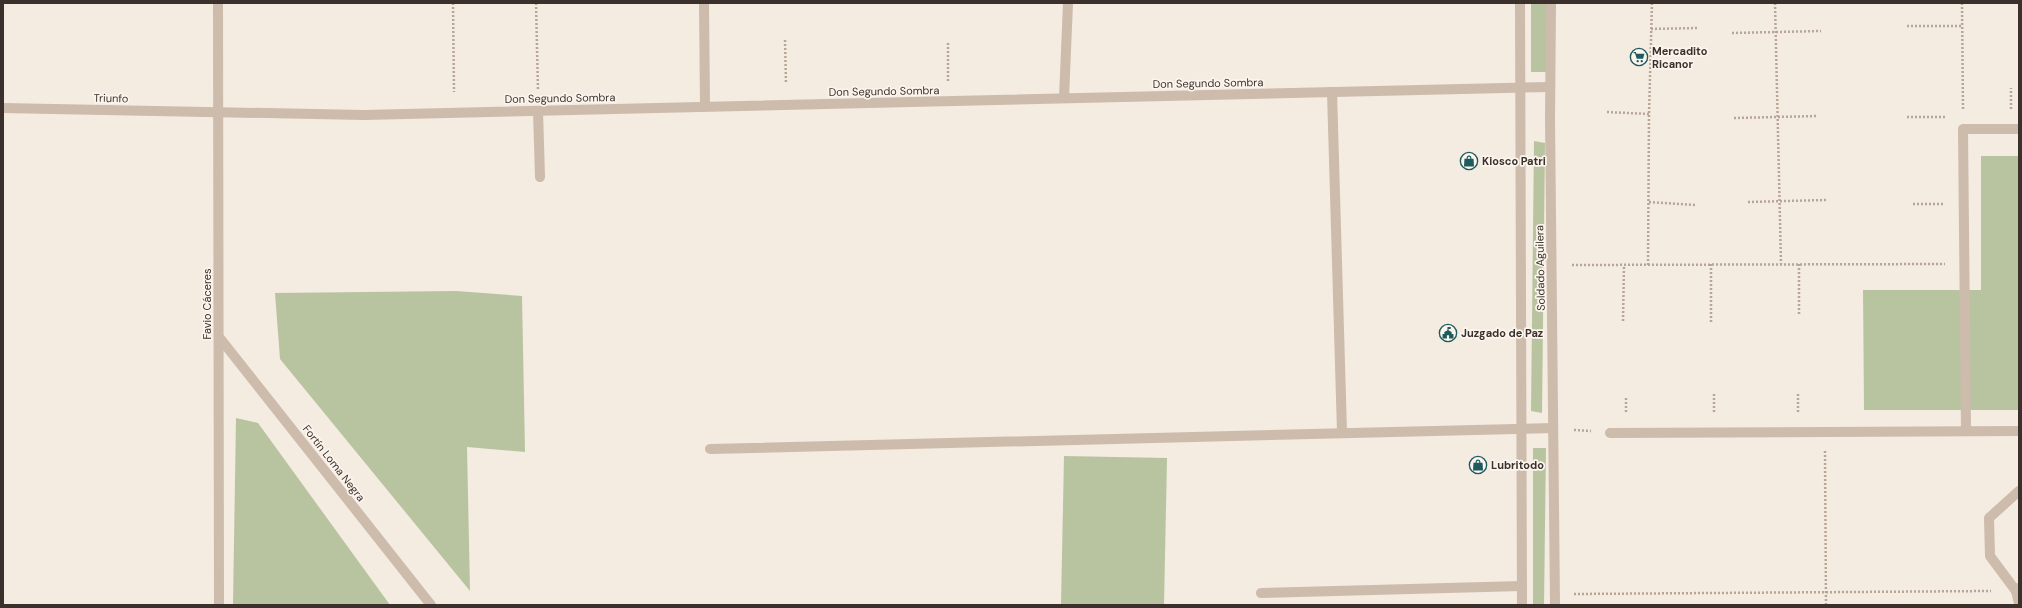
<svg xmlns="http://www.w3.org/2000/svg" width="2022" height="608" viewBox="0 0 2022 608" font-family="'DM Sans',sans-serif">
<rect width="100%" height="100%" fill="#f4ebe1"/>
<g fill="#b8c4a0">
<path d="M 1531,3 L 1546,3 L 1548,72 L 1531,72 Z"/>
<path d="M 1534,141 L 1545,143 L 1542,413 L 1531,411 Z"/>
<path d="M 1981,156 L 2019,156 L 2019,410 L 1864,410 L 1863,290 L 1981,290 Z"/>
<path d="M 456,291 L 522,296 L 525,452 L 467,447 L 470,591 L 280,359 L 275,293 Z"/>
<path d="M 236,418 L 258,423 L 390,605 L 233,605 Z"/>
<path d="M 1533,448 L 1546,448 L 1544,605 L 1533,605 Z"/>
<path d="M 1064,456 L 1167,458 L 1164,605 L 1061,605 Z"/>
</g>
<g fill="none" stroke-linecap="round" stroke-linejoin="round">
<g stroke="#b9a596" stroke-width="2.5" stroke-dasharray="2 2" stroke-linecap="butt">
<path d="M 453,3 L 454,92"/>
<path d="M 536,3 L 538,90"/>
<path d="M 1775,3 L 1781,264"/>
<path d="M 1962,3 L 1963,109"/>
<path d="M 1907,26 L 1962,26"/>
<path d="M 1651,29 L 1698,28"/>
<path d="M 1732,33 L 1821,31"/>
<path d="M 785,40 L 786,84"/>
<path d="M 948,43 L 948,81"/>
<path d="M 2011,109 L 2011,88"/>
<path d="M 1607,112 L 1649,114"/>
<path d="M 1907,117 L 1946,117"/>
<path d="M 1734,118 L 1818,116"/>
<path d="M 1649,202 L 1695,205"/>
<path d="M 1748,202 L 1826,200"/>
<path d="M 1913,204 L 1945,204"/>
<path d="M 1799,264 L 1799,315"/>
<path d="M 1572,265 L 1945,264"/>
<path d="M 1648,265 L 1649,114 L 1652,3"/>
<path d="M 1623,321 L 1624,265"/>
<path d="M 1711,322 L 1711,264"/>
<path d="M 1714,394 L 1714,413"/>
<path d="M 1798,394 L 1798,412"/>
<path d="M 1626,398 L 1626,413"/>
<path d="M 1574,430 L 1591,431"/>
<path d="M 1825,451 L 1826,605"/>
<path d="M 1574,594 L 1991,591"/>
</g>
<path stroke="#cdbbac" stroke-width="10" d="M 704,3 L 705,106"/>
<g stroke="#cdbbac" stroke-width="10">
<path d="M 218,3 L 219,605"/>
<path d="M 1332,92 L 1342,432"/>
<path d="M 1064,98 L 1068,3"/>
<path d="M 3,108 L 364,115 L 1550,87"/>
<path d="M 538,111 L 540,177"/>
<path d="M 219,337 L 431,605"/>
<path d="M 1966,431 L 1963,129 L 2019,129"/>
<path d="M 1610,433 L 2019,431"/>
<path d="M 710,449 L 1553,428"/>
<path d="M 2019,588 L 2016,591 L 2019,603"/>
<path d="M 2016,591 L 1990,556 L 1989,518 L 2019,491"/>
<path d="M 1261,593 L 1522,586"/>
</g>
<g stroke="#cdbbac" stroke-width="10">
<path d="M 1520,3 L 1522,605"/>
<path d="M 1551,3 L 1550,119 L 1555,605"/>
</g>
</g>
<defs>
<symbol id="supermarket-ring" viewBox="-11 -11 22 22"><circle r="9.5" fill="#fbf5ee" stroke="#1f5a5e" stroke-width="1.5"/><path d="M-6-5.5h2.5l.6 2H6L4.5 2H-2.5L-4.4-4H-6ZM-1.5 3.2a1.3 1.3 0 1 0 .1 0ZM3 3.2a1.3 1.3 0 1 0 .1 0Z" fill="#1f5a5e"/></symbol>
<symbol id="shop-ring" viewBox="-11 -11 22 22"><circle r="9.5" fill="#fbf5ee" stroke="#1f5a5e" stroke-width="1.5"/><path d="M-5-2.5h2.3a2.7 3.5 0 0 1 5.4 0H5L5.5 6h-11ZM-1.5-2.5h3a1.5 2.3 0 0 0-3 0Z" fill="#1f5a5e"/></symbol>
<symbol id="civic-ring" viewBox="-11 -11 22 22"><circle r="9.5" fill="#fbf5ee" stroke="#1f5a5e" stroke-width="1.5"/><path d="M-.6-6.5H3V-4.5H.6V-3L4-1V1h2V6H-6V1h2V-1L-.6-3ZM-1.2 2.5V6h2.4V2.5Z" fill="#1f5a5e"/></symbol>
</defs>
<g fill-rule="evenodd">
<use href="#supermarket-ring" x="1629" y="47" width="20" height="20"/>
<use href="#shop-ring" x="1459" y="151" width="20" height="20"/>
<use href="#civic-ring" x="1438" y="323" width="20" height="20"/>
<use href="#shop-ring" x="1468" y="455" width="20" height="20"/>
</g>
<g text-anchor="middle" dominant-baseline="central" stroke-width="3.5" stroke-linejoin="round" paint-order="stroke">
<g font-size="11" font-weight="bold" fill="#3b302b" stroke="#fbf5ee" text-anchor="start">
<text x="1652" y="51">Mercadito<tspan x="1652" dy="13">Ricanor</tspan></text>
<text x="1482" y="161">Kiosco Patri</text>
<text x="1461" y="333">Juzgado de Paz</text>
<text x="1491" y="465">Lubritodo</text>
</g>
<g font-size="11" fill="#3b302b" stroke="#fbf5ee">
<text transform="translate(1208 83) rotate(-1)">Don Segundo Sombra</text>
<text transform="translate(884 91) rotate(-1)">Don Segundo Sombra</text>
<text transform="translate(111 98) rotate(1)">Triunfo</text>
<text transform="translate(560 98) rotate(-1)">Don Segundo Sombra</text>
<text transform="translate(1540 268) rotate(-91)">Soldado Aguilera</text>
<text transform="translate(207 304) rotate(-90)">Favio Cáceres</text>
<text transform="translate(334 463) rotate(52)">Fortín Loma Negra</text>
</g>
</g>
<rect width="2022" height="608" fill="none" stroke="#3b302b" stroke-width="8"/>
</svg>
